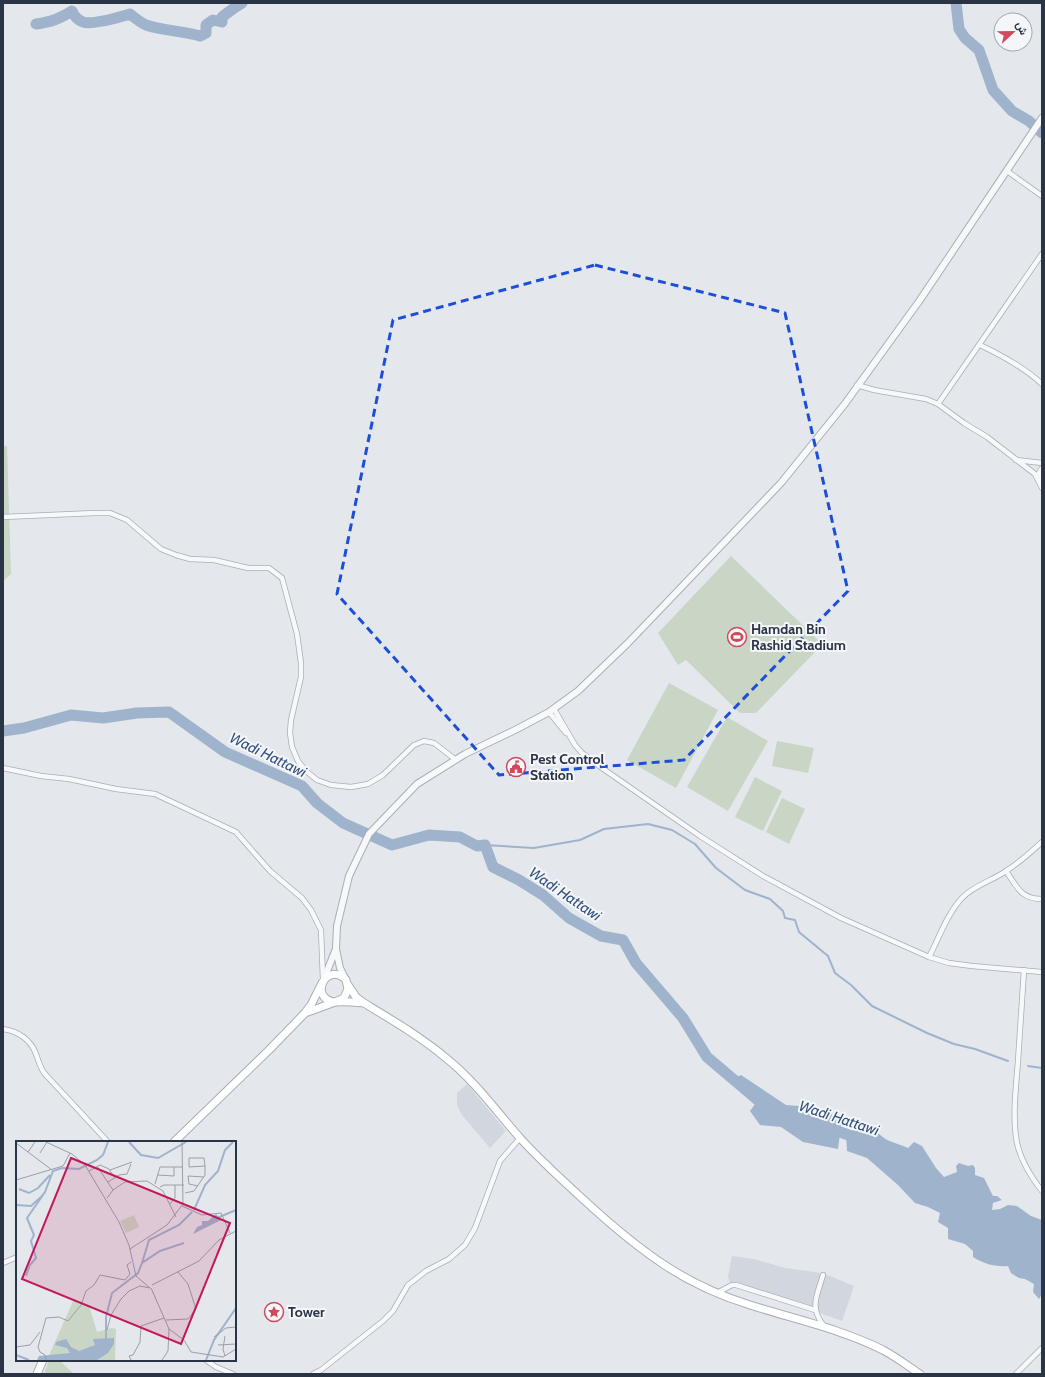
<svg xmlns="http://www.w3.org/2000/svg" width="1045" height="1377" viewBox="0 0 1045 1377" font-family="Cabin,Vazirmatn,sans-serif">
<rect width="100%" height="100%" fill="#e4e7ec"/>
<g fill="#d2d6de">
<path d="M 467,1084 L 506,1131 L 490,1148 L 462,1115 L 457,1105 L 457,1093 Z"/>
<path d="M 732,1256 L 754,1259 L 785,1268 L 815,1272 L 830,1276 L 854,1286 L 842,1321 L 815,1311 L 732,1287 L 728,1277 Z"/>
</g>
<g fill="#c9d6c5">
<path d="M 3,446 L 7,446 L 11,574 L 3,581 Z"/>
<path d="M 731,556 L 818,640 L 816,651 L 756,713 L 740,713 L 686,660 L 678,665 L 658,633 Z"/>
<path d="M 669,683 L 718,710 L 676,788 L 627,760 Z"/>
<path d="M 727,717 L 768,741 L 728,811 L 687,787 Z"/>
<path d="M 777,741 L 814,748 L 808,773 L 772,766 Z"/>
<path d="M 755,777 L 782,791 L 763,831 L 735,817 Z"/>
<path d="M 782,798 L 805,809 L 789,844 L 766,832 Z"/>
<path d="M 49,1360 L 59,1360 L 74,1374 L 44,1374 Z"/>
</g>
<g fill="#9fb4cc">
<path d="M 741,1075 L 786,1105 L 812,1107 L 842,1118 L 838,1149 L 803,1142 L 781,1127 L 760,1125 L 750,1111 L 755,1104 L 754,1094 L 744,1089 L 733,1079 Z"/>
<path d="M 868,1127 C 878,1130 876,1132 884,1138 C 888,1141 901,1145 908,1148 L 914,1142 L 922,1146 L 936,1168 L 944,1177 L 957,1172 L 956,1166 L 959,1163 L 968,1166 L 973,1165 L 975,1168 L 975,1175 L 984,1178 L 993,1196 L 997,1196 L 1002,1200 L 993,1203 L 992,1210 L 1000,1209 L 1008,1205 L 1017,1206 L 1031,1216 L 1042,1220 L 1042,1294 L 1039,1299 L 1033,1292 L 1034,1284 L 1025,1279 L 1019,1278 L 1011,1273 L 1008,1266 C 995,1267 984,1264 973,1257 L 973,1251 L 965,1244 L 948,1239 L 948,1228 L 938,1222 L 940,1213 L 928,1207 L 915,1203 L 898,1185 L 867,1158 L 847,1151 L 846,1134 L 858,1128 Z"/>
</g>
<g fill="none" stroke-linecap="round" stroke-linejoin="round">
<g stroke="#9fb4cc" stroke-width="2">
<path d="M 485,845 L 534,848 L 580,840 L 604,829 L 648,824 L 672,830 L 695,844 L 716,868 L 745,890 L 770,899 L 783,911 L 785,918 L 795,920 L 799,932 L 828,956 L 835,973 L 851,985 L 872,1006 L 927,1033 L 954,1044 L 975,1049 L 1008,1061"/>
<path d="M 1028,1066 L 1042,1068"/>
</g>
<g stroke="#9fb4cc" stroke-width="11">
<path d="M 956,3 L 959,29 L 965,38 L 979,50 L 993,90 L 1012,111 L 1029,121 L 1042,133"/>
<path d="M 36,24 C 51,22 59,19 72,11 C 74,16 78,20 83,22 C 92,25 120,17 130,14 C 135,18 141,23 146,25 C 164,31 183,31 200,36 L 206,33 L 206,25 L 213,20 L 222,22 L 222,17 L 234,8 L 242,3"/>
<path d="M 3,731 L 24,728 L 71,715 L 103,718 L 137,713 L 169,712 L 225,752 L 302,786 L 317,803 L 343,823 L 392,845 L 429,835 L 460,837 L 477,846 L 485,845 L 493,867 L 519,880 L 543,895 L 569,918 L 601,936 L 623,940 L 636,963 L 683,1018 L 707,1057 L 766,1107"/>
<path d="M 827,1130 L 840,1132 L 860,1139"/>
</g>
<defs>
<g id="minor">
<path d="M 1007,171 L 1042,196"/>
<path d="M 980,345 C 1001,355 1024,367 1042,384"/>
<path d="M 857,385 L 874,390 L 926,399 L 938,404 L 964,423 L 987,437 L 1035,474 L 1042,488"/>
<path d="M 938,404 L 1042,254"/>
<path d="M 1016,460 L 1042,463"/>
<path d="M 1039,480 L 1039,473 L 1042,468"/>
<path d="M 3,517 L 95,513 L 110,513 L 127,520 L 161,549 L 176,555 L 190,559 L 214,560 L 248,568 L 269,568 L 282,578 L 297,634 L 301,663 L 301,677 L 291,720 L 290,733 L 292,747 L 298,761 L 306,771 L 317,780 L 331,785 L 351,787 L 368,784 L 383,775 L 414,745 L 424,741 L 434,743 L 456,760"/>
<path d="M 554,709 L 575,745 L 582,753 L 602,768 L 700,836 L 763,876 L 841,918 L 929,957 L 949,963 L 972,966 L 1042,972"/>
<path d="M 549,712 L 566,733"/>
<path d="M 3,768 L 41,776 L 69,779 L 116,789 L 155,794 L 236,832 L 270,871 L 302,898 L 311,910 L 321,930 L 323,980"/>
<path d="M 1006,871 C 1017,887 1021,899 1042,899"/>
<path d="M 929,957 C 939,938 947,914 962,898 C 974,885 992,881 1006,871 C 1019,863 1031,852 1042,842"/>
<path d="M 1024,970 C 1022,1001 1020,1031 1018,1061 C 1016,1088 1012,1117 1017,1143 C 1021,1161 1031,1177 1042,1191"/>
<path d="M 3,1029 C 18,1031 31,1040 36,1054 C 39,1062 40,1068 45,1074 L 108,1142"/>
<path d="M 3,1263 L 17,1257"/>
<path d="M 823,1275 C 817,1296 809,1307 824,1326"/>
<path d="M 717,1293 L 732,1285 L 736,1285 L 815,1310"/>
<path d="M 206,1360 L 216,1367 L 233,1374"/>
<path d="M 313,1374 L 321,1370 L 383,1321 L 393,1311 L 408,1285 L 426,1271 L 449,1259 L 465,1245 L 475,1228 L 500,1161 L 520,1138"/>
<path d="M 1016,1374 L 1042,1348"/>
</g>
<g id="tertiary">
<path d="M 324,979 L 335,951"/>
<path d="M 346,980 L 340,968 L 336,949 L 337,926 L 349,876 L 369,834 L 417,784 L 465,754 L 517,729 L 549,712 L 578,691 L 628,643 L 781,483 L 844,405 L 920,300 L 1042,118"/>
</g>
<g id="secondary">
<path d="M 348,985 L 356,997 L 364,1003 C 392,1020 421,1037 446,1058 C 475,1081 496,1111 520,1138 C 540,1160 562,1180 584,1200 C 610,1224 637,1247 666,1266 C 692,1283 721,1296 750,1305 C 794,1319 841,1329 883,1350 C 896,1357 908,1366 920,1374"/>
<path d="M 335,1002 L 344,998 L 348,989 L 346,980 C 326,960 308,999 335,1002 C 345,1001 354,1002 364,1003"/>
<path d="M 308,1012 L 335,1002"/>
<path d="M 174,1142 L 269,1050 L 304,1014 L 311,1005 L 322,983"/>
<path d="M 37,1374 L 43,1360"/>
</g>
</defs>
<use href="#minor" stroke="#a9aeb7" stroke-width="6"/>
<use href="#tertiary" stroke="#a9aeb7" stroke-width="8"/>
<use href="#secondary" stroke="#a9aeb7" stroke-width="9"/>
<use href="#minor" stroke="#f7f8fa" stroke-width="4.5"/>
<use href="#tertiary" stroke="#f7f8fa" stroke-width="6"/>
<use href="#secondary" stroke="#fff" stroke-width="7"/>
</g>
<path fill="none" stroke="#1d4ed8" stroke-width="3" stroke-dasharray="8 5" stroke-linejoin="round" d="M 595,265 L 785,313 L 848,591 L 684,760 L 499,775 L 337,594 L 393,320 Z"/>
<defs>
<symbol id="stadium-ring" viewBox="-11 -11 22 22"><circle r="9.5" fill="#f4f6f9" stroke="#d1495b" stroke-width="1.5"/><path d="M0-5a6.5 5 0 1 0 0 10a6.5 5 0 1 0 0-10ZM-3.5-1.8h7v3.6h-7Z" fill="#d1495b"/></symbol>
<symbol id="civic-ring" viewBox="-11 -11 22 22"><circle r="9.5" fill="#f4f6f9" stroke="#d1495b" stroke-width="1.5"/><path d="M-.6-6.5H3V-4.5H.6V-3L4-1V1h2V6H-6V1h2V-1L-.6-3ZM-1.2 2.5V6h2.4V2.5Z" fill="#d1495b"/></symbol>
<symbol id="sight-ring" viewBox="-11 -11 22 22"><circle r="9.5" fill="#f4f6f9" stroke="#d1495b" stroke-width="1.5"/><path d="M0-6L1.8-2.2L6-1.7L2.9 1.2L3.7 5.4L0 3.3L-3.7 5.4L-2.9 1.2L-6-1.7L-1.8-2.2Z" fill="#d1495b"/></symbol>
</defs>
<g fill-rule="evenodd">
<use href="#stadium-ring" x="726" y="626" width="22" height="22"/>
<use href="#civic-ring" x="505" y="756" width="22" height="22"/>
<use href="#sight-ring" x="263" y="1301" width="22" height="22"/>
</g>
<g text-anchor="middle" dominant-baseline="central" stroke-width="4" stroke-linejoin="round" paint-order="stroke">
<g font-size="14" font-weight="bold" fill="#2b3445" stroke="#f4f6f9" text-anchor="start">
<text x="751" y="629">Hamdan Bin<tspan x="751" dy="16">Rashid Stadium</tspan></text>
<text x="530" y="759">Pest Control<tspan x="530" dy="16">Station</tspan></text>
<text x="288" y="1312">Tower</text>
</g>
<g font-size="15" font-style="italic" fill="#34527a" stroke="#f4f6f9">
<text transform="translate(268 755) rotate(26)">Wadi Hattawi</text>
<text transform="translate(565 894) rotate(34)">Wadi Hattawi</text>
<text transform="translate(839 1118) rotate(18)">Wadi Hattawi</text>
</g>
</g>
<g transform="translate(16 1141)">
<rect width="220" height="220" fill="#e4e7ec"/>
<path d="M 118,74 L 123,86 L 110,92 L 104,80 ZM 58,158 L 73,164 L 81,191 L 96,187 L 100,188 L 99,219 L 31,219 Z" fill="#c9d6c5"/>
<path d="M 200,73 L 205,79 L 177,93 L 181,86 L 186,84 L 186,80 L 192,80 ZM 98,197 L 98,203 L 92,212 L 81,219 L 21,219 L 23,215 L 54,212 L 51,207 L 39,204 L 40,201 L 50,198 L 55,206 L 63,210 L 79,204 L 77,198 Z" fill="#9fb4cc"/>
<path fill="none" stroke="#9fb4cc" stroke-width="2" d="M 113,1 L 125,14 L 142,17 L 170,1M 3,48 L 13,52 L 22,47 L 34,34M 0,64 L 15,65 L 25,56 L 29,51 L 37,30 L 46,27 L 63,28 L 81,19 L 87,14 L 92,1M 178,69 L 189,44 L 202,30 L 209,9 L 217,1M 201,77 L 220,69M 126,122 L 133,99 L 163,84 L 176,71M 10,135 L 14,124 L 20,117 L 15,100 L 18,94 L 11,77 L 27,54M 90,200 L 90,176 L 96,152 L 122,132 L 126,122 L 144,110 L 168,102M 0,214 L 13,219M 190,219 L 198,199 L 220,167"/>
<path fill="none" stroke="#9a9fa9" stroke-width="1" d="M 30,1 L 56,13 L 69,24 L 103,81 L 113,104 L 120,135 L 134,147M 0,2 L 36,29M 12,11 L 19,1M 24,12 L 31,1M 173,17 L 188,17 L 189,25 L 173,26 ZM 81,25 L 97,49M 94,29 L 116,21M 73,30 L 84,24 L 93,28 L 98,36M 142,34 L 158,35 L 158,26M 0,39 L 47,25 L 54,12M 92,41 L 103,34 L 111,33 L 115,23M 139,43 L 144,26 L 167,26M 182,45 L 173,43 L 172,35 L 188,36M 144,46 L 148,44 L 168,44M 169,52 L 178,50 L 189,34 L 189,25M 91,57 L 97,49 L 109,41 L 131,40 L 147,50 L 160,76M 154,63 L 159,57 L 159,44M 166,65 L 186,74 L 205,72 L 214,92M 114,108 L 151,84 L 167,63 L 166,1M 136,144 L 183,120 L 203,99 L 220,90M 135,147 L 153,188 L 168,199 L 175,211 L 207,216 L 220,208M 150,179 L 172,178 L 180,168 L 172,143 L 162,131M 91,189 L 95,174 L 105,158 L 113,150 L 124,145 L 134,147M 198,196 L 210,187 L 220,186M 202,204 L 220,203M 0,206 L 14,204 L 24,191M 209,215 L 207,208 L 209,195M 30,219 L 29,214 L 24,211 L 22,206 L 30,177 L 43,176 L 52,180 L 65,164 L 70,150 L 78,144 L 84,134 L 109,139 L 114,133 L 111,124 L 115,121M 115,219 L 113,215 L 117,214 L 124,201 L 125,185 L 148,177M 146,219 L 152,210 L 153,188"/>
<path fill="#c2185b" fill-opacity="0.15" stroke="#c2185b" stroke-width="2" d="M 55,17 L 214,82 L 165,203 L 6,138 Z"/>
<rect width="220" height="220" fill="none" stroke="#2b3445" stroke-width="2"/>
</g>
<rect width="1045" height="1377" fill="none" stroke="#2b3445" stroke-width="8"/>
<g transform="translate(1013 32) rotate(68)"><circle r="19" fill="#f4f6f9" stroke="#a4a8b1"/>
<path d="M0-3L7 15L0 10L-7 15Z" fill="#d1495b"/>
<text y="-6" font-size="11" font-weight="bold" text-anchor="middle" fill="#2b3445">ش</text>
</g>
</svg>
